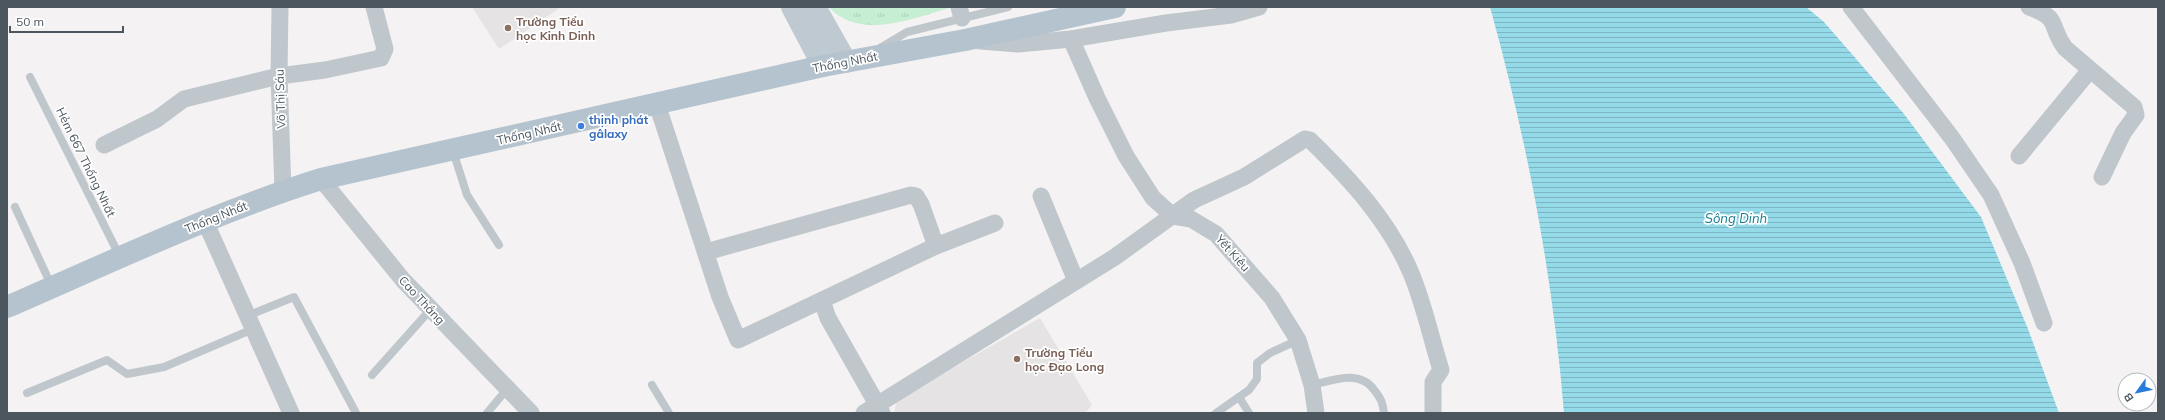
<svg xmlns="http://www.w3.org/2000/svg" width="2165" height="420" viewBox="0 0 2165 420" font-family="Mulish,sans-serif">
<defs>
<pattern id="park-tufts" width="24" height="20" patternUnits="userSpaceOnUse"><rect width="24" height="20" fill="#c5eed3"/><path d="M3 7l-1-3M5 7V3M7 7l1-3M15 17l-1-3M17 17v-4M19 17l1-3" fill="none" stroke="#abceb8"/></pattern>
<pattern id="water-rules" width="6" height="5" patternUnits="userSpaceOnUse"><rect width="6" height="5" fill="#95dae8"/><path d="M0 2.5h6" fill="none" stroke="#7cb4bf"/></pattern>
</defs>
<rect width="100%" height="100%" fill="#f4f2f2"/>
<g fill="#e5e3e4">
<path d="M 472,7 L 561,7 L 499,49 Z"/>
<path d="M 1040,318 L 1092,405 L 1085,413 L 894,413 L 897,400 Z"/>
</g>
<path fill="url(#park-tufts)" d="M 829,7 L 953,7 C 915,17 860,42 829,7 Z"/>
<path fill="url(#water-rules)" d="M 1490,7 L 1806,7 L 1824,22 L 1904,114 L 1981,217 L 2028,329 L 2059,413 L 1564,413 C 1553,276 1527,140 1490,7 Z"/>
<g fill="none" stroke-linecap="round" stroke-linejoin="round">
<g stroke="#bfc7cd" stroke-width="8">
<path d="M 880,48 L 907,32 L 1008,7"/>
<path d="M 30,77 L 120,257"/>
<path d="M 453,151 L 467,195 L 499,245"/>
<path d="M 15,207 L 52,287"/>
<path d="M 247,316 L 294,297 L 356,413"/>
<path d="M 372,375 L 431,309"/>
<path d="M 652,385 L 669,413"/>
<path d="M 1312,385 C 1334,380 1360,369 1375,391 C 1381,399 1383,403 1384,413"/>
<path d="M 27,393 L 107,360 L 127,374 L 164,367 L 253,329"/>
<path d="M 1239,397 L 1249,413"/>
<path d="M 487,413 L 507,389"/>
<path d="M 1216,413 L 1249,390 L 1257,379 L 1257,363 L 1270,353 L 1298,340"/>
</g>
<g stroke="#bfc7cd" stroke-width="17">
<path d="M 280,7 L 279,76 L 283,191"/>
<path d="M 959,7 L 962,18"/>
<path d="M 1851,7 L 1952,138 L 1991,195 L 2022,263 L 2044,323"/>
<path d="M 2029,7 C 2062,19 2048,25 2065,48 L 2134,107 L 2136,115 L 2123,133 L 2102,177"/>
<path d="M 1071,39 L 1097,98 L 1126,156 L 1153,198 L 1173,216 L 1191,219 L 1216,234 L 1272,298 L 1298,340 L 1312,385 L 1316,413"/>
<path d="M 980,41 L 1018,44 L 1071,39 L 1166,23 L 1231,15 L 1259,7"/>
<path d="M 657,104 L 720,297 L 738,340 L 936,246 L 995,223"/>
<path d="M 104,145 L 157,119 L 184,99 L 279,76 L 325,70 L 381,58 L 385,49 L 374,7"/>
<path d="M 2019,156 L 2090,70"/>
<path d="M 321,179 L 403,280 L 531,413"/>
<path d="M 1041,196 L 1076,281"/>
<path d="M 205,221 L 291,413"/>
<path d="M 706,252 L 911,195 L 916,196 L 921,204 L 936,246"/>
<path d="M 822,301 L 828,318 L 882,413"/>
<path d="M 864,413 L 1115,257 L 1194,200 L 1244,177 L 1305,139 L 1310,140 C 1350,179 1389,221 1411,273 C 1424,304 1431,338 1441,370 L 1433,382 L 1433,413"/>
</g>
<g stroke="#bfc9d2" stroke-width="22">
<path d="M 792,7 L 823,66"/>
<path d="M 815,7 L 846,62"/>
</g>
<path stroke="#b4c3ce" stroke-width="22" d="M 7,307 C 111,262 213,213 321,179 L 823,66 L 965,40 L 1115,7"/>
</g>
<g fill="#8d6e63" stroke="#fff" stroke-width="1.5">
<circle cx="508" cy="28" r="4"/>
<circle cx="1017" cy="359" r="4"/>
</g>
<circle fill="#3f7fe0" stroke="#fff" stroke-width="1.5" cx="581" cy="126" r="4"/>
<g text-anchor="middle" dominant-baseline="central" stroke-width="3.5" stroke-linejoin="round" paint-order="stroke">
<g font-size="12" font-weight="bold" fill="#785e54" stroke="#fff" text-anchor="start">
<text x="516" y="21">Trường Tiểu<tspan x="516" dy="14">học Kinh Dinh</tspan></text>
<text x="1025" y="352">Trường Tiểu<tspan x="1025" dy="14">học Đạo Long</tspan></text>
</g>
<g font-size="12" fill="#4b565f" stroke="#fff">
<text transform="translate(845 62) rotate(-11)">Thống Nhất</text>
<text transform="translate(280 99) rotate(-92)">Võ Thị Sáu</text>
<text transform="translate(529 133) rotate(-13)">Thống Nhất</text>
<text transform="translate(86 162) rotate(64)">Hẻm 667 Thống Nhất</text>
<text transform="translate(216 217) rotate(-22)">Thống Nhất</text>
<text transform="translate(1233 253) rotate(48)">Yết Kiêu</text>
<text transform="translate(422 300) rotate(47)">Cao Thắng</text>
</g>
<g font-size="12" font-weight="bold" fill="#366cbe" stroke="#fff" text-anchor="start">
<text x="589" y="119">thịnh phát<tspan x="589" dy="14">gâlaxy</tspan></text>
</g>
<g font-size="13" font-style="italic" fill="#147c90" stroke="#fff">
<text x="1736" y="218">Sông Dinh</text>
</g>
</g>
<rect width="2165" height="420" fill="none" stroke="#4b565f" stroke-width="16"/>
<g transform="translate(2137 392) rotate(237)"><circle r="19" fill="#ffffff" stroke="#b7bbbf"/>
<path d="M0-3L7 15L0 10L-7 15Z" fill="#257ddb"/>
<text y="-6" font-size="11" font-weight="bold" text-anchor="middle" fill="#4b565f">B</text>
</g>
<path d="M10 26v6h113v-6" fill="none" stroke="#4b565f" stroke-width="2"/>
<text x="16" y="26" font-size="12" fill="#4b565f" stroke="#ffffff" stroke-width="3" paint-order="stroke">50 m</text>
</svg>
